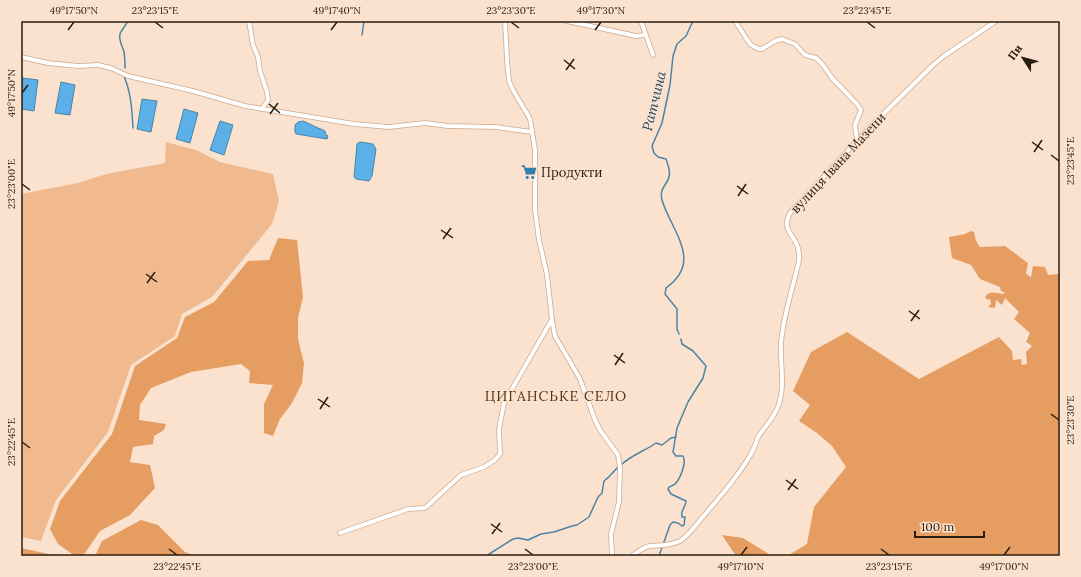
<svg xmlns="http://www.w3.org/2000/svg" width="1081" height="577" viewBox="0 0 1081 577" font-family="Lora,serif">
<rect width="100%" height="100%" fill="#fbe2cf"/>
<path fill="#f0b98e" d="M 166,142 L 196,150 L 220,162 L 273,174 L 279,201 L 272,224 L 212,297 L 182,314 L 175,336 L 131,365 L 108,432 L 56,500 L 41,541 L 21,537 L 21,194 L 78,183 L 106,174 L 165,163 Z"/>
<g fill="#e59d62">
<path d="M 971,231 L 974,232 L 976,241 L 980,247 L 1005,246 L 1028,263 L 1026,274 L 1031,277 L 1033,266 L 1045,267 L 1048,275 L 1060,274 L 1060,556 L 787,556 L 807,544 L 814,507 L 846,467 L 832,446 L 817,433 L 799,421 L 810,405 L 793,391 L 811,352 L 847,332 L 919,379 L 999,337 L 1012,351 L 1013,360 L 1021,359 L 1022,365 L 1027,364 L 1026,352 L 1032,346 L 1026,342 L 1030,333 L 1014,319 L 1019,312 L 1005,298 L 1002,305 L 996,300 L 995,308 L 988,307 L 991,304 L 990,299 L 988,300 L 985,297 C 989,290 996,293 1003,294 L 1005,293 L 1001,291 L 1000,287 L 980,279 L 971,265 L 952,258 L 949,237 L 965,234 Z"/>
<path d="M 278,238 L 297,240 L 303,297 L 298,318 L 298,339 L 304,363 L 302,383 L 292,403 L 280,419 L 273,436 L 264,433 L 264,404 L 273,385 L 249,383 L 250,371 L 241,364 L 191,372 L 151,388 L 140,405 L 139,420 L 166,424 L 164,430 L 154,436 L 153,444 L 133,447 L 130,462 L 150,465 L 155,488 L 130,515 L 100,531 L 83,556 L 75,556 L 58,544 L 50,529 L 60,501 L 112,434 L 135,366 L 177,338 L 185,317 L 214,302 L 248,261 L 269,260 Z"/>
<path d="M 141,520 L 158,525 L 185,552 L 196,556 L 95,556 L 102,541 Z"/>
<path d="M 722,535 L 743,538 L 772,556 L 736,556 Z"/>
<path d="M 21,548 L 58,556 L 21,556 Z"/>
</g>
<g fill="#5bb0e7" stroke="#4c84a6">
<path d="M 23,78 L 38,80 L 34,111 L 21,109 Z"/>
<path d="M 61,82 L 75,85 L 70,115 L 55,113 Z"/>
<path d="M 142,99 L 157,101 L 151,132 L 137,129 Z"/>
<path d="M 184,109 L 198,113 L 190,143 L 176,139 Z"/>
<path d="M 220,121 L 233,125 L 224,155 L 210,150 Z"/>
<path d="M 303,121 L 325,131 L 326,135 L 328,136 L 327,139 L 296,134 L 295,132 L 295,125 L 298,122 Z"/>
<path d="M 360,142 L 373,144 L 376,149 L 372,176 L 369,181 L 356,179 L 354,177 L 357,144 Z"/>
</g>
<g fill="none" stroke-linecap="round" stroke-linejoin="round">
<g stroke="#4c84a6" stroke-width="1.5">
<path d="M 362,35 L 364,21"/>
<path d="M 125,68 C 125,63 125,57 124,52 C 123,47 118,40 120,34 C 120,32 126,25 128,21"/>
<path d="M 124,76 C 131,93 132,109 133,128"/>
<path d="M 679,334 L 677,329 L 677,309 L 665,294 L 666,288 C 704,261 671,231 662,200 C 659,187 667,186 669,177 C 671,171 668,165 666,159 L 658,157 L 654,153 L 652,146 L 662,123 L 670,85 L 673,56 L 677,44 L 686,36 L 693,21"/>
<path d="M 621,465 C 631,455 645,451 656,443 L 662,445 L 671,438 L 676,437"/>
<path d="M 486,556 L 513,539 L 518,538 L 528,540 L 541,534 L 554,532 L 572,526 L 577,525 L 589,517 L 598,497 L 602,493 L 604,481 C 611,476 613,472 618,467"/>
<path d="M 659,556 L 670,525 L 673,522 L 678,523 L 682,526 L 684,525 L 685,517 L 682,517 C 680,510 686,507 686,501 L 671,494 L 668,489 L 669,487 C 671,486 673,486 675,484 C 680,479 687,463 683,456 L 676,456 L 673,452 L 677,428 L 688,402 L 703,378 L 706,366 L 693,351 L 682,344 L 681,339"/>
</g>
<defs>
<g id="street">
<path d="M 249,21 L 253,45 L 258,57 L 260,71 L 267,92 L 268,100 L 262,109"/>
<path d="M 505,21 L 507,60 L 509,81 L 513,90 L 530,119 L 535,150 L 535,210 L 539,240 L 547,275 L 552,320 L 555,336 L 580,379 L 595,420 L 600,430 L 618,455 L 620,468 L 619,502 L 611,534 L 612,556"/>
<path d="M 567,21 L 636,36 L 645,35"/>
<path d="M 641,21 L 653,55"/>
<path d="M 735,21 L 746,38 L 751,45 L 759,49 L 762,49 L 775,41 L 782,39 L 795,44 L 805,55 L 816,58 L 822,64 L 833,79 L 857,104 L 861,110 L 855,125 L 857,141"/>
<path d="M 21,57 L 48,63 L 78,66 L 98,65 L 111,68 L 128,76 L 193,91 L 245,106 L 354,124 L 389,127 L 425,123 L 448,126 L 496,127 L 532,132"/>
<path d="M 340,533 L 408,509 L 425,508 L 461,475 L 484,467 L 495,460 L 500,454 L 499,429 L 504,403 L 551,321"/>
<path d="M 632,556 C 637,552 644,547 650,546 C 661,545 670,546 680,541 C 688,536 695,526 701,519 C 719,498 737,478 751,454 C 754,449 756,443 758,437 C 765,426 775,417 779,404 C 785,385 780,363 781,343 C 783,318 791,294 797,269 C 799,263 800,255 798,248 C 794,234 781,230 790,213 L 873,124 L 933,65 L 944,56 L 996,21"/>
</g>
</defs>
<use href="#street" stroke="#cea789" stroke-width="5.5"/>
<use href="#street" stroke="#fff" stroke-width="4"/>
</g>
<path fill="none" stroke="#2a1c10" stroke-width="1.5" d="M 155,22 L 163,28M 511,22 L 519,28M 867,22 L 875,28M 68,30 L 74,22M 331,30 L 337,22M 595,30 L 601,22M 564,60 L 575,69M 566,70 L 574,59M 22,93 L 28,85M 269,104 L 280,113M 270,114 L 278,103M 1032,142 L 1043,150M 1034,152 L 1042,140M 1051,155 L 1059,161M 22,184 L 30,190M 737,186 L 748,194M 738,196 L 746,184M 441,230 L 453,238M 443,239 L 451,228M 146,274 L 157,282M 147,283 L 155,272M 909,311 L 920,319M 911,321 L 919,310M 614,355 L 625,363M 615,365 L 623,353M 318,399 L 330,407M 320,409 L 328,397M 1051,414 L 1059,420M 22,442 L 30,448M 786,480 L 798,489M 788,490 L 796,479M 491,524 L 502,532M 492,534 L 500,523M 169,549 L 177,555M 525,549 L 533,555M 881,549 L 889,555M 741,555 L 747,547M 1004,555 L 1010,547"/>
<defs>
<symbol id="supermarket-bare" viewBox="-9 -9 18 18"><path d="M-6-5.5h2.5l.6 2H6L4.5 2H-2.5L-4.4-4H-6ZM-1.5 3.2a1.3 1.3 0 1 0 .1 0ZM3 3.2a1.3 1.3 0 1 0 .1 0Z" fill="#2f80b1" stroke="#fbe2cf" stroke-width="2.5" paint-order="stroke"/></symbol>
</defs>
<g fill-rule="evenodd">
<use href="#supermarket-bare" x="518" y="161" width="22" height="22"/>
</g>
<g text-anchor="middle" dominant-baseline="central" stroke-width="3" stroke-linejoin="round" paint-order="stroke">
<g font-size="13" fill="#2a1c10" stroke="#fbe2cf">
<text transform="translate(838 163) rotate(-47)">вулиця Івана Мазепи</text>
</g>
<g font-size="13" fill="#2a1c10" stroke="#fbe2cf" text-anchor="start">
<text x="541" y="172">Продукти</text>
</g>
<g font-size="14" font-style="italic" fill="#21455c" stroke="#fbe2cf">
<text transform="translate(654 101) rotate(-76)">Ратчина</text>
</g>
<g font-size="14" letter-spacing="1" fill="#523217" stroke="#fbe2cf">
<text x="556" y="396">ЦИГАНСЬКЕ СЕЛО</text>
</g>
</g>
<rect width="1081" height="577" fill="none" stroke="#fbe2cf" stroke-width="44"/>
<g transform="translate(1023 58) rotate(306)" stroke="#fbe2cf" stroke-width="3" paint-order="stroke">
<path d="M0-3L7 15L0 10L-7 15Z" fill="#2a1c10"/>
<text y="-6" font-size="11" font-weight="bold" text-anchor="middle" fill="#2a1c10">Пн</text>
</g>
<path d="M915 531v6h69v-6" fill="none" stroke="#2a1c10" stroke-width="2"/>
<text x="921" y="531" font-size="12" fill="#2a1c10" stroke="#fbe2cf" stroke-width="3" paint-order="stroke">100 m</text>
<rect x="22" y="22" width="1037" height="533" fill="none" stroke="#2a1c10" stroke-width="1.5"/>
<g font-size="10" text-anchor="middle" fill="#2a1c10">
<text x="74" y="14">49°17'50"N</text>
<text x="155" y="14">23°23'15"E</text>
<text x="337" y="14">49°17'40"N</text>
<text x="511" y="14">23°23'30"E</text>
<text x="601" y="14">49°17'30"N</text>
<text x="867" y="14">23°23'45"E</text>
<text transform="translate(11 93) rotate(-90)" y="4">49°17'50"N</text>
<text transform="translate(1070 161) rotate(-90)" y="4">23°23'45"E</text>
<text transform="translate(11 184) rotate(-90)" y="4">23°23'00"E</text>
<text transform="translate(1070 420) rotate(-90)" y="4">23°23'30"E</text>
<text transform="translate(11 442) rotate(-90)" y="4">23°22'45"E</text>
<text x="177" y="570">23°22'45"E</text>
<text x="533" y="570">23°23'00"E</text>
<text x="741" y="570">49°17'10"N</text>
<text x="889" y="570">23°23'15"E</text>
<text x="1004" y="570">49°17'00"N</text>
</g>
</svg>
